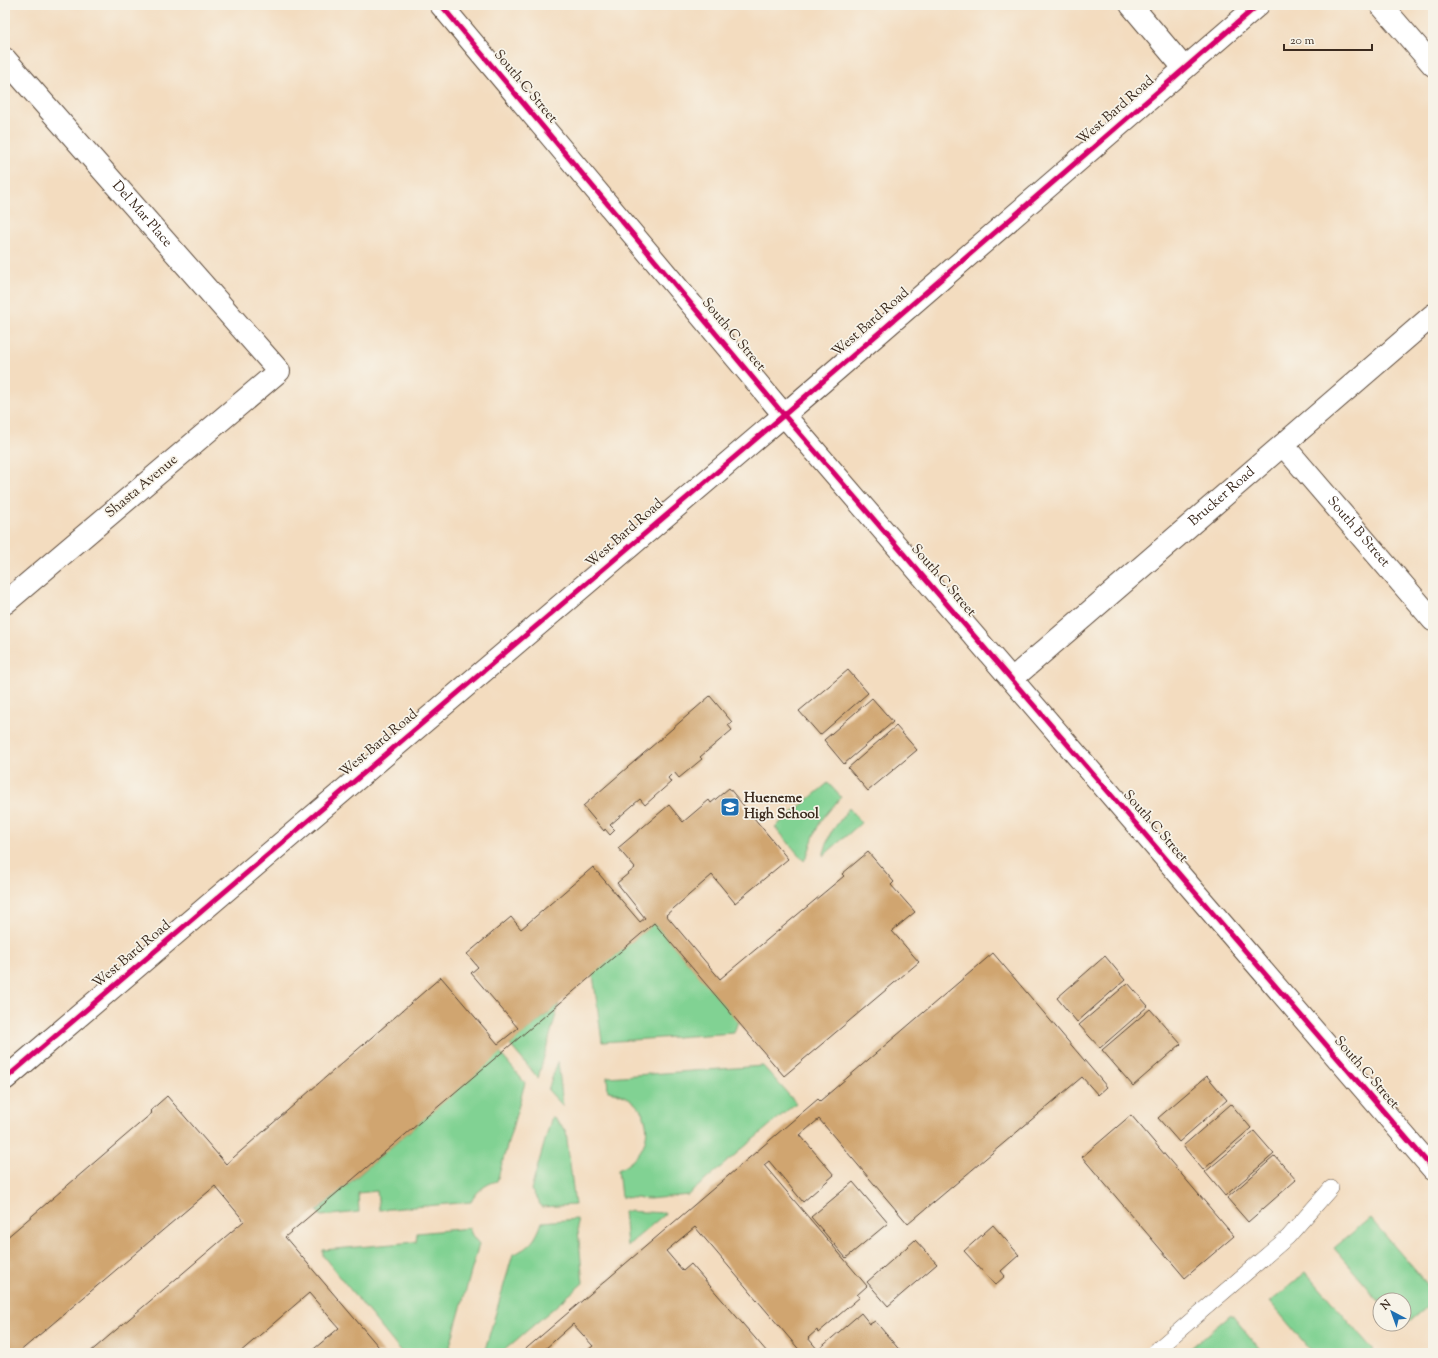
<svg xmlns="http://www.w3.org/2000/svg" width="1438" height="1358" viewBox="0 0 1438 1358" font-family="'Sorts Mill Goudy',serif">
<rect width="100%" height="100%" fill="#f7f3e8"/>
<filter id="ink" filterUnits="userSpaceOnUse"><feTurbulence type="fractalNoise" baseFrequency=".025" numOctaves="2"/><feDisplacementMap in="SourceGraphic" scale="8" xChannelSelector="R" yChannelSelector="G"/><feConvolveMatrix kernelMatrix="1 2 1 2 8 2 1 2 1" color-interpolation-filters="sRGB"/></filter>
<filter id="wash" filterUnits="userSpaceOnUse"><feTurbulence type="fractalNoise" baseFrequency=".012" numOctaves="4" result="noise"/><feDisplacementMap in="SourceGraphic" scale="16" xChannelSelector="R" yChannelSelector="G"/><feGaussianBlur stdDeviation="0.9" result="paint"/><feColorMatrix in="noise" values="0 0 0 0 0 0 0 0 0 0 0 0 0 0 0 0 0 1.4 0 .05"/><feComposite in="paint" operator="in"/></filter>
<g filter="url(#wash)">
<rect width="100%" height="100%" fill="#f3dcbf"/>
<g fill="#81d293" stroke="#5e7e58">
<path d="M 828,783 L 841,797 C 832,808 821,818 816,831 C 811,841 810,852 804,861 L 775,827 Z"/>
<path d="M 849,808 L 861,823 L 823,856 L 830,834 Z"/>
<path d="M 654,923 L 738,1021 L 734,1033 L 602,1042 L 593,974 Z"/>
<path d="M 559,1004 L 538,1078 L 510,1045 Z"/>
<path d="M 500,1053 L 525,1083 L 497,1181 C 485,1184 476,1192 471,1202 L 379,1210 L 377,1191 L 358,1193 L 359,1212 L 321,1216 L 317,1211 Z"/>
<path d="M 558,1061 L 563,1106 L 548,1090 Z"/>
<path d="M 763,1066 L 796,1103 L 688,1195 L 649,1199 L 621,1197 L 618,1170 C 660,1150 655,1099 608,1091 L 607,1077 Z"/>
<path d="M 552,1116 L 566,1131 L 575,1205 L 541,1207 L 538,1200 L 531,1190 Z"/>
<path d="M 624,1211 L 666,1213 L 627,1246 Z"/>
<path d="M 1370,1218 L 1433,1291 L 1433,1302 L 1402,1328 L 1399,1324 L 1404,1324 L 1404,1300 L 1380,1300 L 1380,1302 L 1334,1248 Z"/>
<path d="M 577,1219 L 583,1283 L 501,1353 L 484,1353 L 513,1254 C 529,1249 537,1238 542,1222 Z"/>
<path d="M 469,1228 L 472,1235 L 479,1244 L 448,1353 L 402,1353 L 323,1256 L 323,1250 L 416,1242 L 417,1233 Z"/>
<path d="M 1306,1272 L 1374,1351 L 1372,1353 L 1313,1353 L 1270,1302 Z"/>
<path d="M 1231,1314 L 1263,1353 L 1185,1353 Z"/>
</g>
<g id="blocks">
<g fill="#d0a570">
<path d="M 848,670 L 868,693 L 820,735 L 799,711 Z"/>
<path d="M 710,696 L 732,722 L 728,725 L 732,730 L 700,757 L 702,759 L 679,778 L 674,772 L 668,778 L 671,782 L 645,805 L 640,799 L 610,825 L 615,830 L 610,835 L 605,829 L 604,831 L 583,806 Z"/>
<path d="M 872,698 L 893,722 L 844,764 L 824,740 Z"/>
<path d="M 896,726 L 917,750 L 868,791 L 848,768 Z"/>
<path d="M 729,788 L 788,859 L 735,903 L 712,875 L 666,915 L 720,979 L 844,876 L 842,874 L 868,852 L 894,882 L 891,885 L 915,912 L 892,931 L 919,962 L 784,1076 L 654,923 L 285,1237 L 384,1353 L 309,1353 L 339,1328 L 309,1293 L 239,1353 L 89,1353 L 244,1221 L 215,1186 L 18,1353 L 5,1353 L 5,1239 L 152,1113 L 150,1111 L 167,1096 L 226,1164 L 441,977 L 498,1044 L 518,1028 L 471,973 L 478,967 L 467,954 L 511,917 L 521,929 L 593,867 L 640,922 L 645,918 L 617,883 L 635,868 L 618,848 L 669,805 L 683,822 L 709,800 L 711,803 Z"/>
<path d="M 993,953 L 1107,1087 L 1098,1095 L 1082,1077 L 908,1224 L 819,1119 L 800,1135 L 834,1175 L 803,1202 L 769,1161 L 764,1165 L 867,1286 L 857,1295 L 860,1297 L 818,1333 L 817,1330 L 808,1338 L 818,1350 L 861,1313 L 870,1324 L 875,1321 L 902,1353 L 802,1353 L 695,1227 L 666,1251 L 683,1271 L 691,1264 L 768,1353 L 584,1353 L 593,1346 L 573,1324 L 545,1349 L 548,1353 L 521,1353 L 818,1099 L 820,1101 Z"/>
<path d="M 1105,956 L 1125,980 L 1077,1022 L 1057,998 Z"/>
<path d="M 1128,983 L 1148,1006 L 1100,1048 L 1079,1025 Z"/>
<path d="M 1150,1009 L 1181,1044 L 1133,1086 L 1102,1050 Z"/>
<path d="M 1207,1076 L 1227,1100 L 1179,1142 L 1158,1118 Z"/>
<path d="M 1231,1104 L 1251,1128 L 1203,1170 L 1183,1146 Z"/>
<path d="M 1131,1115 L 1234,1236 L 1185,1278 L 1082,1157 Z"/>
<path d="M 1254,1131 L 1274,1154 L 1225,1196 L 1205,1172 Z"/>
<path d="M 1275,1156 L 1296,1180 L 1248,1222 L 1227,1198 Z"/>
<path d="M 853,1182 L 888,1223 L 846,1258 L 811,1217 Z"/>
<path d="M 993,1225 L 1019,1255 L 1001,1271 L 1005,1276 L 995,1285 L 964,1251 Z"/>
<path d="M 915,1240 L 937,1264 L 888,1306 L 867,1282 Z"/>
</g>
</g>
</g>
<g filter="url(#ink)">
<use href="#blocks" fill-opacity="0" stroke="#574536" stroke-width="1"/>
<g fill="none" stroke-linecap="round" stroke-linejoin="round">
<defs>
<path id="lane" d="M 1153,1353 L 1288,1237 L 1331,1188"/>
<g id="street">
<path d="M 1131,5 L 1184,68"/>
<path d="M 1381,5 L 1433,65"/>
<path id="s1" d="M 5,59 L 279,371 L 5,603"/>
<path id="s2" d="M 1283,445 L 1433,620"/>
<path id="s3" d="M 1012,679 L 1433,315"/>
</g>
<g id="secondary">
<path d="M 441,5 L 784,415 L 1433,1169"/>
<path d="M 5,1079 L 784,415 L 1258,5"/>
</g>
</defs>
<use href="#lane" stroke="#574536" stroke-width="16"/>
<use href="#street" stroke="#574536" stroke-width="24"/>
<use href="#secondary" stroke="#574536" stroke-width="24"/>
<use href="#lane" stroke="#fff" stroke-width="15"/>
<use href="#street" stroke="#fff" stroke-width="22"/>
<use href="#secondary" stroke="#fff" stroke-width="22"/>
<defs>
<g id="cycleway">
<path d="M 441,5 L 784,415 L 1433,1169"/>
<path d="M 5,1079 L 784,415 L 1258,5"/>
</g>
</defs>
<use href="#cycleway" stroke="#f7f3e8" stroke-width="8"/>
<use href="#cycleway" stroke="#d6006c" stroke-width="5"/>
</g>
</g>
<defs>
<symbol id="school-square" viewBox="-11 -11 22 22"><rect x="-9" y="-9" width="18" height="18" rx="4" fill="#1f6fb2" stroke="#f7f3e8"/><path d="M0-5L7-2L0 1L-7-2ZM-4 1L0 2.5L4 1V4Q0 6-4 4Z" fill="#fff"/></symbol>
</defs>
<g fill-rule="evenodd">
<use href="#school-square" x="719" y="796" width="22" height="22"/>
</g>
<g text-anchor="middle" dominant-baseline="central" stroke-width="3.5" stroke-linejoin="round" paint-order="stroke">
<g font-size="14" fill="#3b2a1e" stroke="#f7f3e8">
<text transform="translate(525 87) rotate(50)">South C Street</text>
<text transform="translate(1116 111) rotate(-41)">West Bard Road</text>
<text stroke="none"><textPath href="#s1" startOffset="207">Del Mar Place</textPath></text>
<text transform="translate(871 323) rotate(-41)">West Bard Road</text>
<text transform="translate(733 335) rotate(50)">South C Street</text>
<text transform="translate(142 487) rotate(-40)">Shasta Avenue</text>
<text stroke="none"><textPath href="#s3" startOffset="278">Brucker Road</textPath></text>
<text stroke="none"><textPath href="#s2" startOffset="115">South B Street</textPath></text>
<text transform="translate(625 534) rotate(-41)">West Bard Road</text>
<text transform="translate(943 581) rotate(49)">South C Street</text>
<text transform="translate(379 744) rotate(-40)">West Bard Road</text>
<text transform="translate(1155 827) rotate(49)">South C Street</text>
<text transform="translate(132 955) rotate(-40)">West Bard Road</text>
<text transform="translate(1366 1073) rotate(49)">South C Street</text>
</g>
<g font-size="14" font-weight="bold" fill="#3b2a1e" stroke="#f7f3e8" text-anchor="start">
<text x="744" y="799">Hueneme<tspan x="744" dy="16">High School</tspan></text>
</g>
</g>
<rect width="1438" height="1358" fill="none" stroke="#f7f3e8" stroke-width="20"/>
<g transform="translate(1392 1312) rotate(319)"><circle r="19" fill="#f7f3e8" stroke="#aca397"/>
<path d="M0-3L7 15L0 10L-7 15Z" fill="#1f6fb2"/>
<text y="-6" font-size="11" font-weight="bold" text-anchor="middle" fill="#3b2a1e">N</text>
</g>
<path d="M1284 44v6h88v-6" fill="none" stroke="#3b2a1e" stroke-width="2"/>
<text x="1290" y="44" font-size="12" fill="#3b2a1e" stroke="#f7f3e8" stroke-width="3" paint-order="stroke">20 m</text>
</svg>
